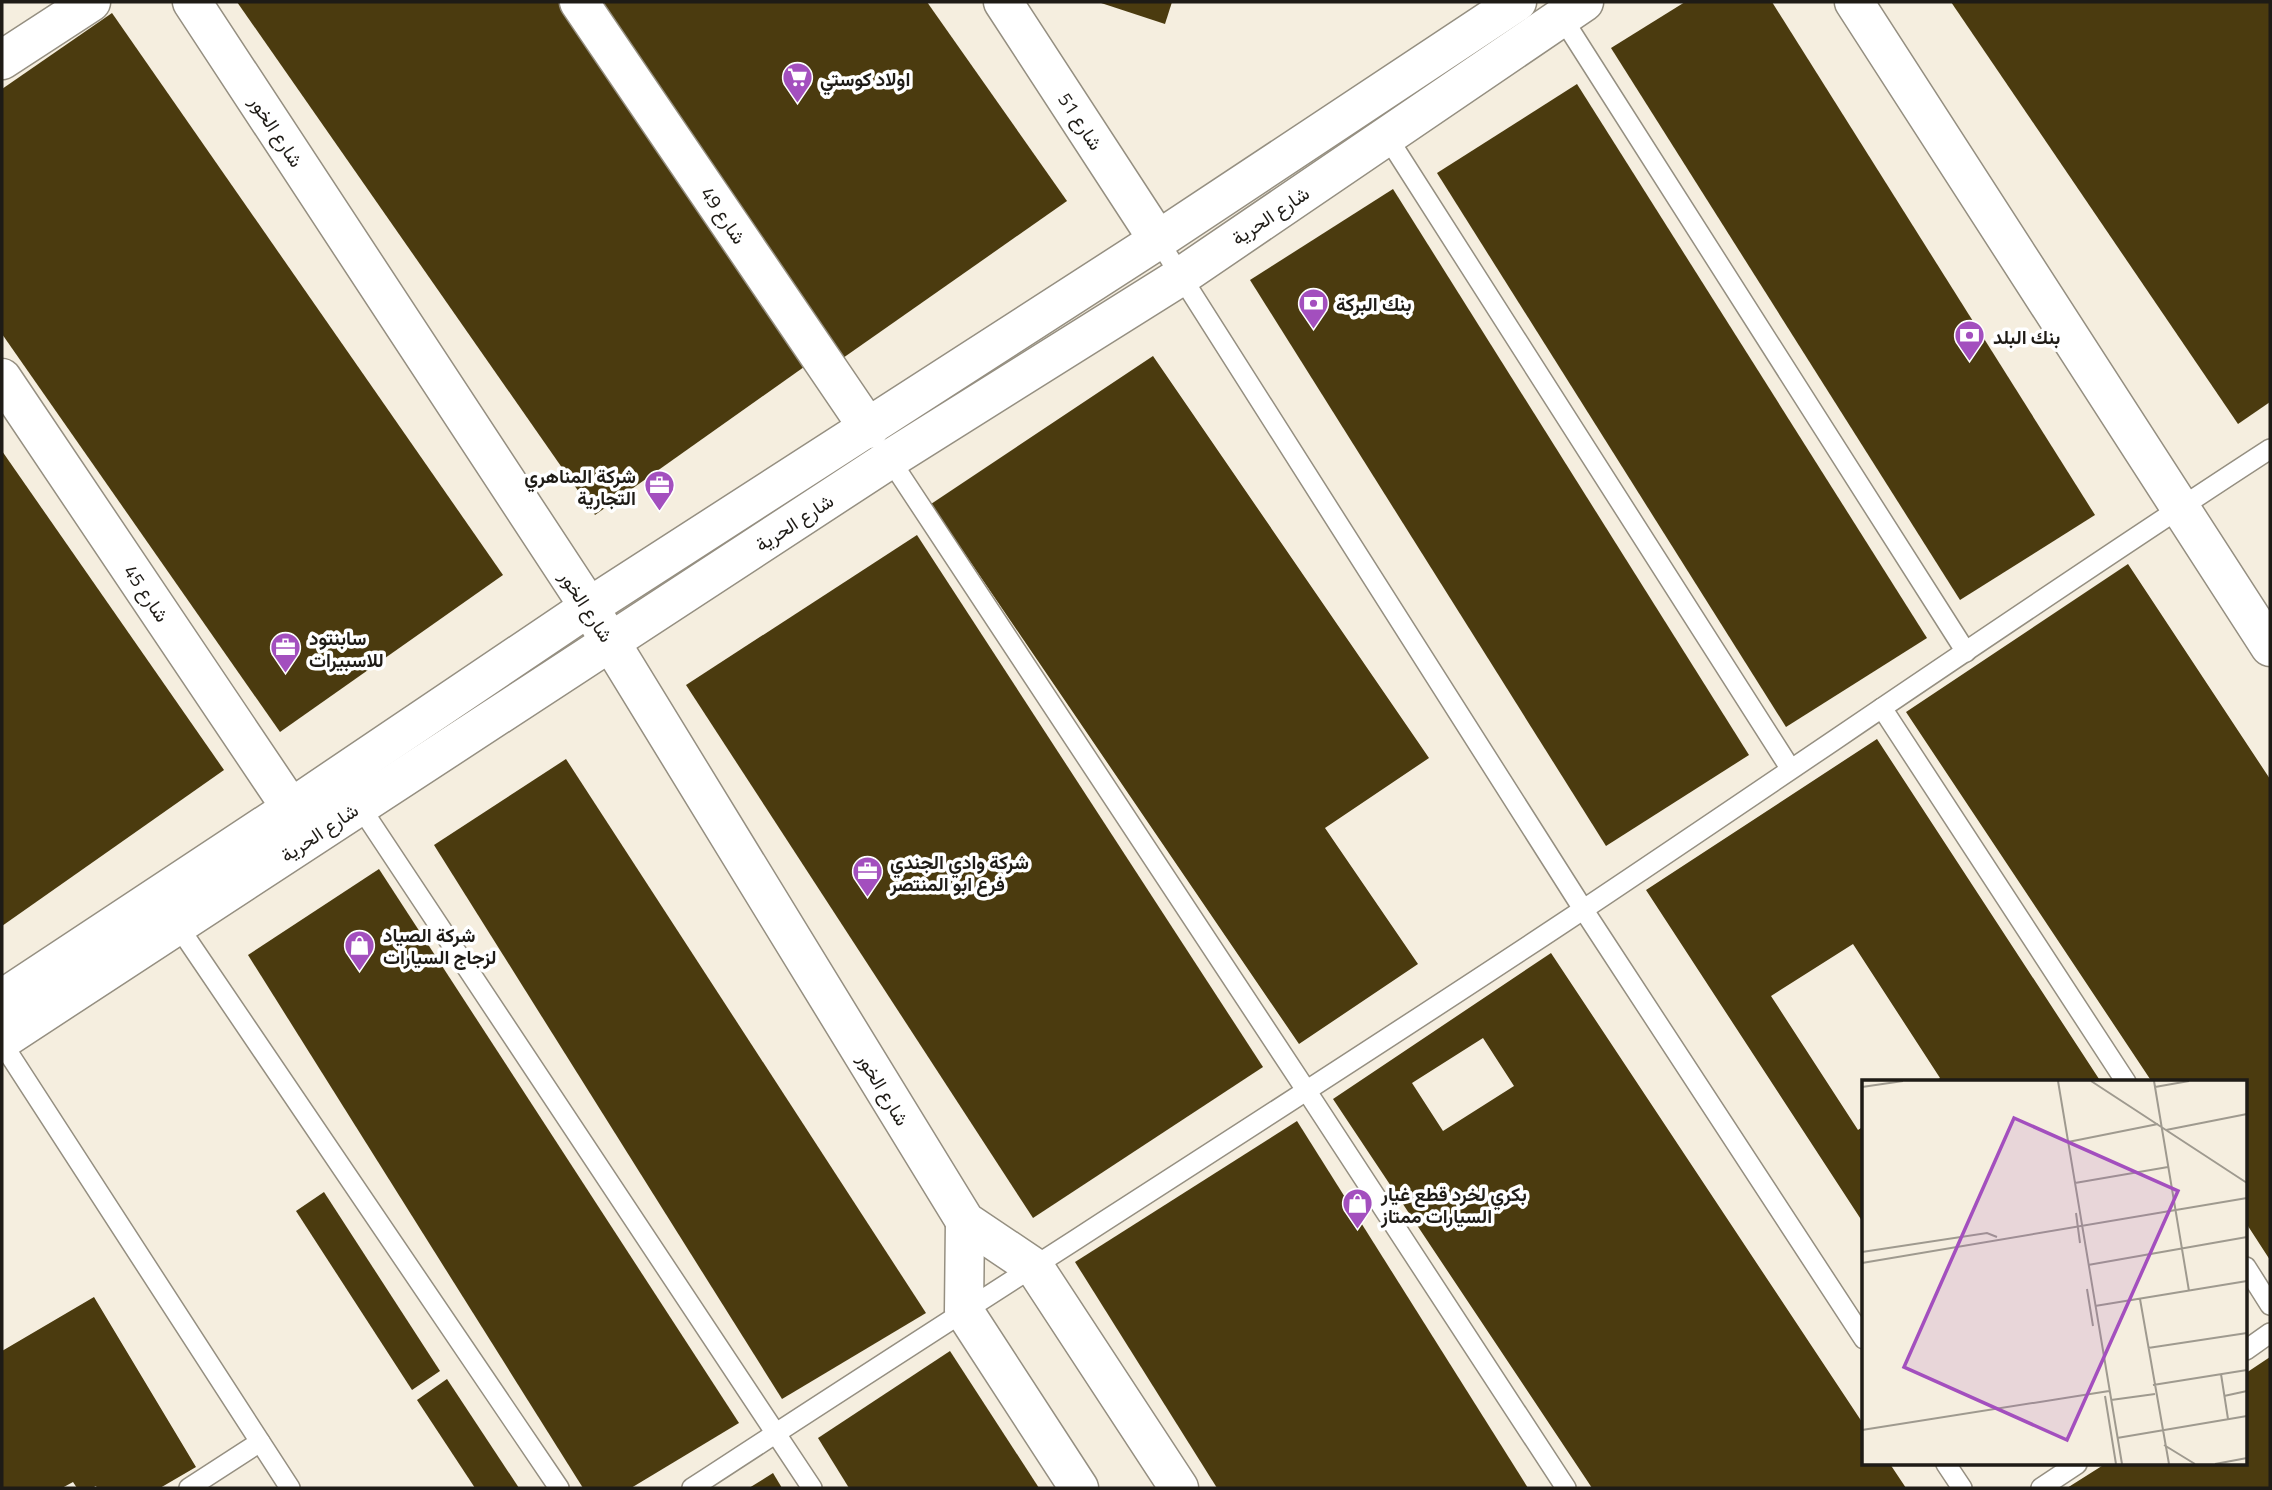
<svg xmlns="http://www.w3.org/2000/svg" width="2272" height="1490" viewBox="0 0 2272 1490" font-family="'Titillium Web',Vazirmatn,sans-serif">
<rect width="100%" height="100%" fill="#f5eedf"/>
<g fill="#4b3b0f" fill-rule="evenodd">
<path d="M 237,2 L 570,2 L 811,362 L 595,515 Z"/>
<path d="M 594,2 L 927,2 L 1067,201 L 843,358 Z"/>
<path d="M 1098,2 L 1172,2 L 1165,24 Z"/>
<path d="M 1685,2 L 1772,2 L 2095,515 L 1960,600 L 1611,48 Z"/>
<path d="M 1951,2 L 2270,2 L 2270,402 L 2238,424 Z"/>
<path d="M 112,13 L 503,575 L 280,732 L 2,334 L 2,89 Z"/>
<path d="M 1577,84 L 1927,638 L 1786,727 L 1437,173 Z"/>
<path d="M 1393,189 L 1749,755 L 1606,846 L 1250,280 Z"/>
<path d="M 1153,356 L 1429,758 L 1325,828 L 1418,964 L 1299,1044 L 931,504 Z"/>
<path d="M 2,451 L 224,770 L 2,926 Z"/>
<path d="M 917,535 L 1263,1067 L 1033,1218 L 686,685 Z"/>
<path d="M 2128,564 L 2270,779 L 2270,1260 L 2246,1223 L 2246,1082 L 2152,1082 L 1906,712 Z"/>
<path d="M 1877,739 L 2101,1082 L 1934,1082 L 1940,1078 L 1853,944 L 1771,996 L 1858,1130 L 1864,1126 L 1864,1224 L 1646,890 Z"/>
<path d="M 566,759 L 926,1313 L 782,1399 L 434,845 Z"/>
<path d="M 379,869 L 739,1423 L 631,1488 L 583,1488 L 248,955 Z"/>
<path d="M 1551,953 L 1864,1425 L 1864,1464 L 1890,1464 L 1906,1488 L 1592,1488 L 1333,1099 ZM 1483,1038 L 1514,1086 L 1443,1131 L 1412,1083 Z"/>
<path d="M 1297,1121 L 1528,1488 L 1217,1488 L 1075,1262 Z"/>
<path d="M 324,1192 L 440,1371 L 412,1390 L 296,1211 Z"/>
<path d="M 94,1297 L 196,1467 L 160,1488 L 97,1488 L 96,1486 L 92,1488 L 77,1488 L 73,1482 L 62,1488 L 2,1488 L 2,1351 Z"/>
<path d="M 950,1351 L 1039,1488 L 849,1488 L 818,1438 Z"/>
<path d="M 2270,1357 L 2270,1488 L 2067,1488 L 2105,1464 L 2246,1464 L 2246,1373 Z"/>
<path d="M 447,1379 L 519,1488 L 475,1488 L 417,1400 Z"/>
<path d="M 773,1473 L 782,1488 L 749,1488 Z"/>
</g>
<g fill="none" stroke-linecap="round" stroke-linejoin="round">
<defs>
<g id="lane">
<path d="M 1561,16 L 1966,652"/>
<path d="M 1386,135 L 1790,768"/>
<path d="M 1158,240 L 1583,909 L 1864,1339"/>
<path d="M 887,455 L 1306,1090 L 1566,1488"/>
<path d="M 1882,708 L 2126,1082"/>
<path d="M 359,805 L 812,1488"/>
<path d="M 178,926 L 559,1488"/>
<path d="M 2,1043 L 290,1488"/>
<path d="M 2246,1267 L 2270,1305"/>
<path d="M 2246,1350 L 2270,1333"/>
<path d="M 1946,1464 L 1962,1488"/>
<path d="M 189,1488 L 260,1442"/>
<path d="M 692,1488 C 988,1294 1289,1105 1584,909 C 1813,756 2039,599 2270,449"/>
<path d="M 2041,1488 L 2077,1464"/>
</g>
<g id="street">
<path d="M 192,2 L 589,607 L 965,1221 L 1035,1268 L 1179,1488"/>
<path d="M 579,2 L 869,429"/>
<path d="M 1003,2 L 1158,240"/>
<path d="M 2,60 L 91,2"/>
<path d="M 2,378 L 291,808"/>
<path d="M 965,1221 L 964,1311 L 1079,1488"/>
</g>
<path id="secondary" d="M 1854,2 L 2270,647"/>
<g id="primary">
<path d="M 2,999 L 291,808 L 589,607 L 1158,240 L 1517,2"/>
<path d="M 2,1040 L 890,459 L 1180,277 L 1584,2"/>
</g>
</defs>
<use href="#lane" stroke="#958f81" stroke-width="22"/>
<use href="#street" stroke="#958f81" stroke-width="41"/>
<use href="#secondary" stroke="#958f81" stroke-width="41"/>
<use href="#primary" stroke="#958f81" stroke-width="41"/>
<use href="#lane" stroke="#fff" stroke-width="19"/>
<use href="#street" stroke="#fff" stroke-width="38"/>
<use href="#secondary" stroke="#fff" stroke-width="38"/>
<use href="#primary" stroke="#fff" stroke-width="38"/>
</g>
<defs>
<symbol id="supermarket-pin" viewBox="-11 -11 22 30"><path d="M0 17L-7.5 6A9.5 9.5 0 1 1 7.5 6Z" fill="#a34fbe" stroke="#fff"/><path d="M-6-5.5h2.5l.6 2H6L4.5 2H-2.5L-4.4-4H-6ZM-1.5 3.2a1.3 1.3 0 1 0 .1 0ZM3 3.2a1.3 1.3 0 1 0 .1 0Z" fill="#fff"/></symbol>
<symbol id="bank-pin" viewBox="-11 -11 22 30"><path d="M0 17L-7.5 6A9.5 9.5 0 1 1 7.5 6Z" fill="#a34fbe" stroke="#fff"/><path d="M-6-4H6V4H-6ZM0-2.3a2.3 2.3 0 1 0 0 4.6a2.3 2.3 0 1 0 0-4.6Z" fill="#fff"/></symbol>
<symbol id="office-pin" viewBox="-11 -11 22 30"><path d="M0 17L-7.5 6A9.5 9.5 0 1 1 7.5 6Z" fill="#a34fbe" stroke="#fff"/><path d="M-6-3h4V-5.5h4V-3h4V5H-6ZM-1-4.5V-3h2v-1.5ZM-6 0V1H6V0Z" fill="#fff"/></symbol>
<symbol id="shop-pin" viewBox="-11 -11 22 30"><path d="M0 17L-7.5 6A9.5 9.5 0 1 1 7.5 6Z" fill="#a34fbe" stroke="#fff"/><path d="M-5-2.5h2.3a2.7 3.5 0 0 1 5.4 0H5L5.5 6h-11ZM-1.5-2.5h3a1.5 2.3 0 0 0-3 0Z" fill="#fff"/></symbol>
</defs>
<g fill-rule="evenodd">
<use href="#supermarket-pin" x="780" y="60" width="35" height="47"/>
<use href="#bank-pin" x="1296" y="286" width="35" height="47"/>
<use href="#bank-pin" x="1952" y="318" width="35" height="47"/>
<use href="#office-pin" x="642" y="468" width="35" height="47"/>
<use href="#office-pin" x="268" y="630" width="35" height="47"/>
<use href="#office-pin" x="850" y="854" width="35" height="47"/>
<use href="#shop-pin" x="342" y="928" width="35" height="47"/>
<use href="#shop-pin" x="1340" y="1186" width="35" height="47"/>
</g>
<g text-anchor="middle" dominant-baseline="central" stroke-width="7" stroke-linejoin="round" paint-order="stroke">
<g font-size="19" font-weight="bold" fill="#1e1b16" stroke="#fff" text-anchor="start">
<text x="820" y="78">اولاد كوستي</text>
<text x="1336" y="303">بنك البركة</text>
<text x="1993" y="336">بنك البلد</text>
<text x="636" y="475" text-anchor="end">شركة المناهري<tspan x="636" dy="22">التجارية</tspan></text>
<text x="309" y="637">سابنتود<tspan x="309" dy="22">للاسبيرات</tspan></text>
<text x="890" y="861">شركة وادي الجندي<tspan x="890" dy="22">فرع ابو المنتصر</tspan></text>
<text x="383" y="934">شركة الصياد<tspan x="383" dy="22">لزجاج السيارات</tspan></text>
<text x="1381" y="1193">بكري لخرد قطع غيار<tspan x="1381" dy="22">السيارات ممتاز</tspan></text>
</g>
<g font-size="19" fill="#1e1b16" stroke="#fff">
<text transform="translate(1081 121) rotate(57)">شارع 51</text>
<text transform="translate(277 131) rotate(57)">شارع الخور</text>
<text transform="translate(724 215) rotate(56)">شارع 49</text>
<text transform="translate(1270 215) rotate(-34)">شارع الحرية</text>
<text transform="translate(794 522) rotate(-33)">شارع الحرية</text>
<text transform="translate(147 593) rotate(56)">شارع 45</text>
<text transform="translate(587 606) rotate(57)">شارع الخور</text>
<text transform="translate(319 832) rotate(-34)">شارع الحرية</text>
<text transform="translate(884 1089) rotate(59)">شارع الخور</text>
</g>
</g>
<g transform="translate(1862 1080)">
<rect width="385" height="385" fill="#f5eedf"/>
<path fill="none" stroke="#9f9a8f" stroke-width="2" d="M 196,1 L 260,384M 229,1 L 385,103M 292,1 L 327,211M 0,7 L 41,1M 293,7 L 327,1M 304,50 L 385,34M 206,62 L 296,44M 213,103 L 306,87M 214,133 L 218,163M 0,172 L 125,153 L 135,157M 0,183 L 385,118M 226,185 L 385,157M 225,209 L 231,246M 278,219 L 307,384M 233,226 L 385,201M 286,268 L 385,253M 359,294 L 366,339M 291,305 L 385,290M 243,316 L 254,384M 362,316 L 385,311M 249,320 L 293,314M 0,350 L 247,311M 255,358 L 385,336M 302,365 L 333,384M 353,384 L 385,378"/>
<path fill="#a34fbe" fill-opacity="0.15" stroke="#a34fbe" stroke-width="3.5" d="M 152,38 L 316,111 L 205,360 L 42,287 Z"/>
<rect width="385" height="385" fill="none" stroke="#1e1b16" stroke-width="3.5"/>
</g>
<rect width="2272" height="1490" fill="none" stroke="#1e1b16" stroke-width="7"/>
</svg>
